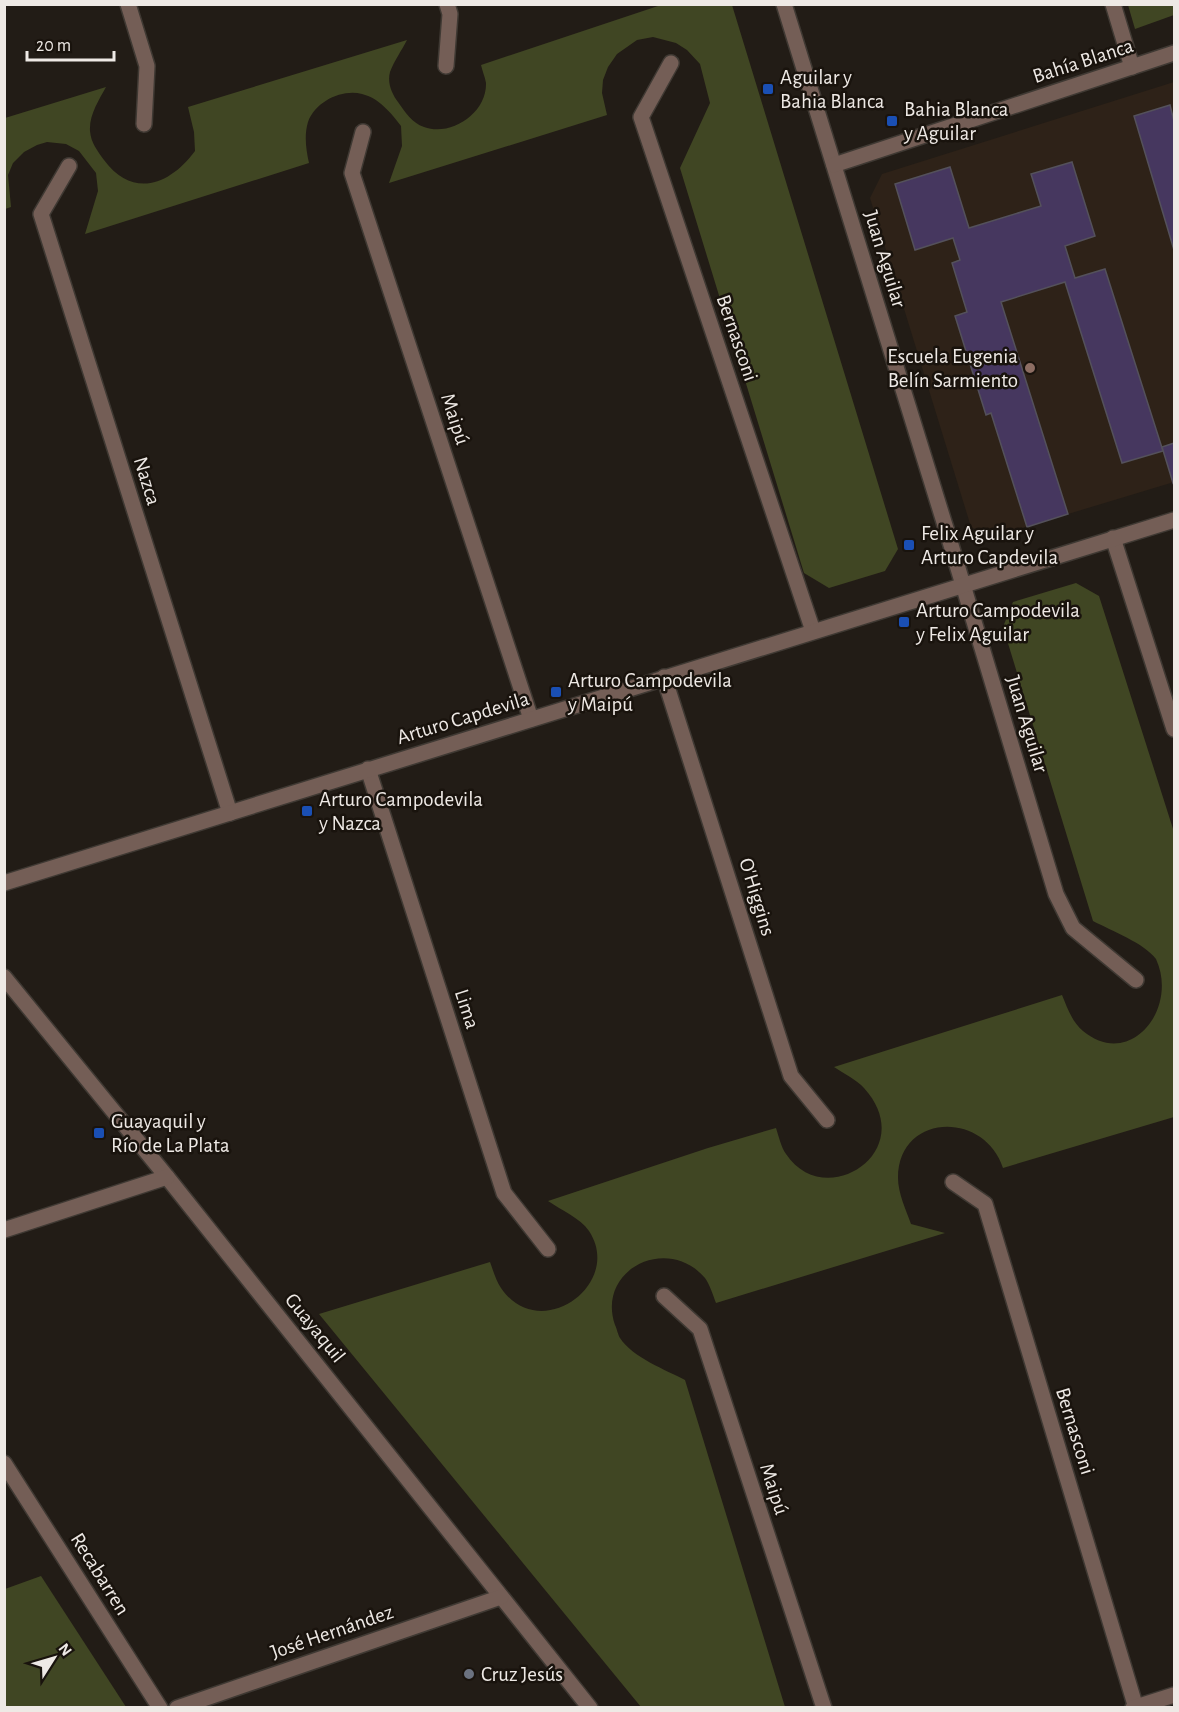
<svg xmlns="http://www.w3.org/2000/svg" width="1179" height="1712" viewBox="0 0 1179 1712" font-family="'Alegreya Sans',sans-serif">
<rect width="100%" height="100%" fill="#221c16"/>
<path fill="#2e2218" d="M 1174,82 L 1174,482 L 992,537 L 971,527 L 870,198 L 882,174 Z"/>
<g fill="#404623">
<path d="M 664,4 L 732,5 L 898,549 L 885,571 L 829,588 L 804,573 L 680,168 L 710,103 L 700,64 L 687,50 L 676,43 L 653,37 L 637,40 L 617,54 L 608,67 L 603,80 L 602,93 L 607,115 L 389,183 L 402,146 L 401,126 C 391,113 379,98 362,94 C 342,89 316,101 308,122 C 304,135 306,150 309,163 L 85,234 L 98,191 L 96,173 L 79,151 L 66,144 L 47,142 L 37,145 L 24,152 L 13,163 L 8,175 L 11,207 L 5,209 L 5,118 L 106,87 C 99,100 89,115 90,131 C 91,143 97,150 104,160 C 133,199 170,185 195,151 L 194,132 L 188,107 L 407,40 C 402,50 394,61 390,72 C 387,83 392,94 398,102 C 405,112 412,123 424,127 C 451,137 487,113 486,83 C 485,77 482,70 481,65 Z"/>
<path d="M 1128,5 L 1174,5 L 1174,15 L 1135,29 Z"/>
<path d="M 1076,583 L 1099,596 L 1174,832 L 1174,1117 L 1003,1168 C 984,1110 898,1113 898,1178 C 898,1193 906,1210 911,1224 L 945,1233 L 716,1303 C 713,1295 710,1285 705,1278 C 667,1234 596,1270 615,1325 C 617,1329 618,1335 620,1338 C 632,1357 666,1370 685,1380 L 785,1707 L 641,1707 L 319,1314 L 490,1262 C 493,1270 496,1281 501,1288 C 540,1345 624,1284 589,1231 C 580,1218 561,1210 548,1201 L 708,1148 L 776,1128 C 779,1137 781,1147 786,1154 C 825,1213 921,1151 864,1088 C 857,1080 843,1073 834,1067 L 1062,995 C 1067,1007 1072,1022 1083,1031 C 1130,1070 1179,1009 1156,959 C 1144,943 1112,931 1093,921 L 1003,627 L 1013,602 Z"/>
<path d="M 41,1576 L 126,1707 L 5,1707 L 5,1589 Z"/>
</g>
<g fill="#46375f" stroke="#54515b" stroke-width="1.5">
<path d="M 1170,105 L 1174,121 L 1174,250 L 1134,116 Z"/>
<path d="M 1072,162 L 1095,236 L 1065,246 L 1075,278 L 1105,269 L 1163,451 L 1122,463 L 1065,282 L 1001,302 L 1068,514 L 1027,527 L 991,413 L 986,415 L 955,316 L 967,312 L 952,263 L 960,260 L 953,238 L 915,250 L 895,184 L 950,167 L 969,228 L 1041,206 L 1031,174 Z"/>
<path d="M 1174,443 L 1174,482 L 1173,483 L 1162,447 Z"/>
</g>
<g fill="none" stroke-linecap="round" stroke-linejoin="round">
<defs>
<g id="minor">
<path d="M 128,4 L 147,66 L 144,124"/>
<path d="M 784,4 L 948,535 L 1056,894 L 1073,928 L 1136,980"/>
<path d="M 1113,4 L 1132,67"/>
<path d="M 671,63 L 641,117 L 813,631"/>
<path d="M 446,66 L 450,14 L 447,4"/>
<path d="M 363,132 L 352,173 L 531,719"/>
<path d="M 834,165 L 1174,53"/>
<path d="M 69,166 L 41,214 L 230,813"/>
<path d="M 1113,538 L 1174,729"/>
<path d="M 664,677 L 791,1076 L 827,1120"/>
<path d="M 368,769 L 504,1193 L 548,1249"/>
<path d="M 4,883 L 1174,520"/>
<path d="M 4,977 L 167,1177 L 590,1708"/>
<path d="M 953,1182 L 985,1204 L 1136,1708"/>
<path d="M 4,1230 L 167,1177"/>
<path d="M 664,1296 L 700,1329 L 824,1708"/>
<path d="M 4,1463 L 160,1708"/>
<path d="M 177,1708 L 501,1597"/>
<path d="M 1133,1708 L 1174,1695"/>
</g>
</defs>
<use href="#minor" stroke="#3f3933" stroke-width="18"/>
<use href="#minor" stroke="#745e56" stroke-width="15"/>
</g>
<g fill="#1a4fb4" stroke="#19130d" stroke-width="2">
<rect x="762" y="83" width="12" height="12" rx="3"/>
<rect x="886" y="115" width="12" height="12" rx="3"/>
<rect x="903" y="539" width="12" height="12" rx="3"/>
<rect x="898" y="616" width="12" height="12" rx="3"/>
<rect x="550" y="686" width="12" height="12" rx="3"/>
<rect x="301" y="805" width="12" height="12" rx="3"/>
<rect x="93" y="1127" width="12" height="12" rx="3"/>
</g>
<circle fill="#8d6e63" stroke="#19130d" stroke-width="2" cx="1030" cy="368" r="6"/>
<circle fill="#6b7280" stroke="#19130d" stroke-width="2" cx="469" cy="1674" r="6"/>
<g text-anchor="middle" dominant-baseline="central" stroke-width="5" stroke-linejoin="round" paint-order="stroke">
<g font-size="21" fill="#eee9e5" stroke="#19130d">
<text transform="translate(1083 61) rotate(-18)">Bahía Blanca</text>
<text transform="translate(885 259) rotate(73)">Juan Aguilar</text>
<text transform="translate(737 338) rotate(71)">Bernasconi</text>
<text transform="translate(455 419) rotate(72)">Maipú</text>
<text transform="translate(147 481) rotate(73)">Nazca</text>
<text transform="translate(463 718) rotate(-17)">Arturo Capdevila</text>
<text transform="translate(1027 724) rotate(73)">Juan Aguilar</text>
<text transform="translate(757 897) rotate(73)">O'Higgins</text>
<text transform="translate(467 1009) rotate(72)">Lima</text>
<text transform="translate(315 1328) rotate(51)">Guayaquil</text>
<text transform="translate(1075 1431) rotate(73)">Bernasconi</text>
<text transform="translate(774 1489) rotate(72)">Maipú</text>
<text transform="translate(100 1574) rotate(58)">Recabarren</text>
<text transform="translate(332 1632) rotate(-19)">José Hernández</text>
</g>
<g font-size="21" fill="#eee9e5" stroke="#19130d" text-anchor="start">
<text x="780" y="77">Aguilar y<tspan x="780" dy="24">Bahia Blanca</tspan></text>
<text x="904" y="109">Bahia Blanca<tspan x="904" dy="24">y Aguilar</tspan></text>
<text x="1018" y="356" text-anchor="end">Escuela Eugenia<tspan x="1018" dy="24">Belín Sarmiento</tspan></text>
<text x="921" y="533">Felix Aguilar y<tspan x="921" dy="24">Arturo Capdevila</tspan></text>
<text x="916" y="610">Arturo Campodevila<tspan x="916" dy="24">y Felix Aguilar</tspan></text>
<text x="568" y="680">Arturo Campodevila<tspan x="568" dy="24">y Maipú</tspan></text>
<text x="319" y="799">Arturo Campodevila<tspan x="319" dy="24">y Nazca</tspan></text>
<text x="111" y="1121">Guayaquil y<tspan x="111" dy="24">Río de La Plata</tspan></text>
<text x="481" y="1674">Cruz Jesús</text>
</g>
</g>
<rect width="1179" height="1712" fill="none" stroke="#eee9e5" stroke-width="12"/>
<g transform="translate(54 1658) rotate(53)" stroke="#19130d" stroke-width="4.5" paint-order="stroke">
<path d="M0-4.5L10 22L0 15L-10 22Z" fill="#eee9e5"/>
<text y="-9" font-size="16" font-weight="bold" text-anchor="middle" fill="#eee9e5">N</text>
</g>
<path d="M27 51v9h87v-9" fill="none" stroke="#eee9e5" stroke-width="3"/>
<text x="36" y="51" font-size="18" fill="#eee9e5" stroke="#19130d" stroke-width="4.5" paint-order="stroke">20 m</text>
</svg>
